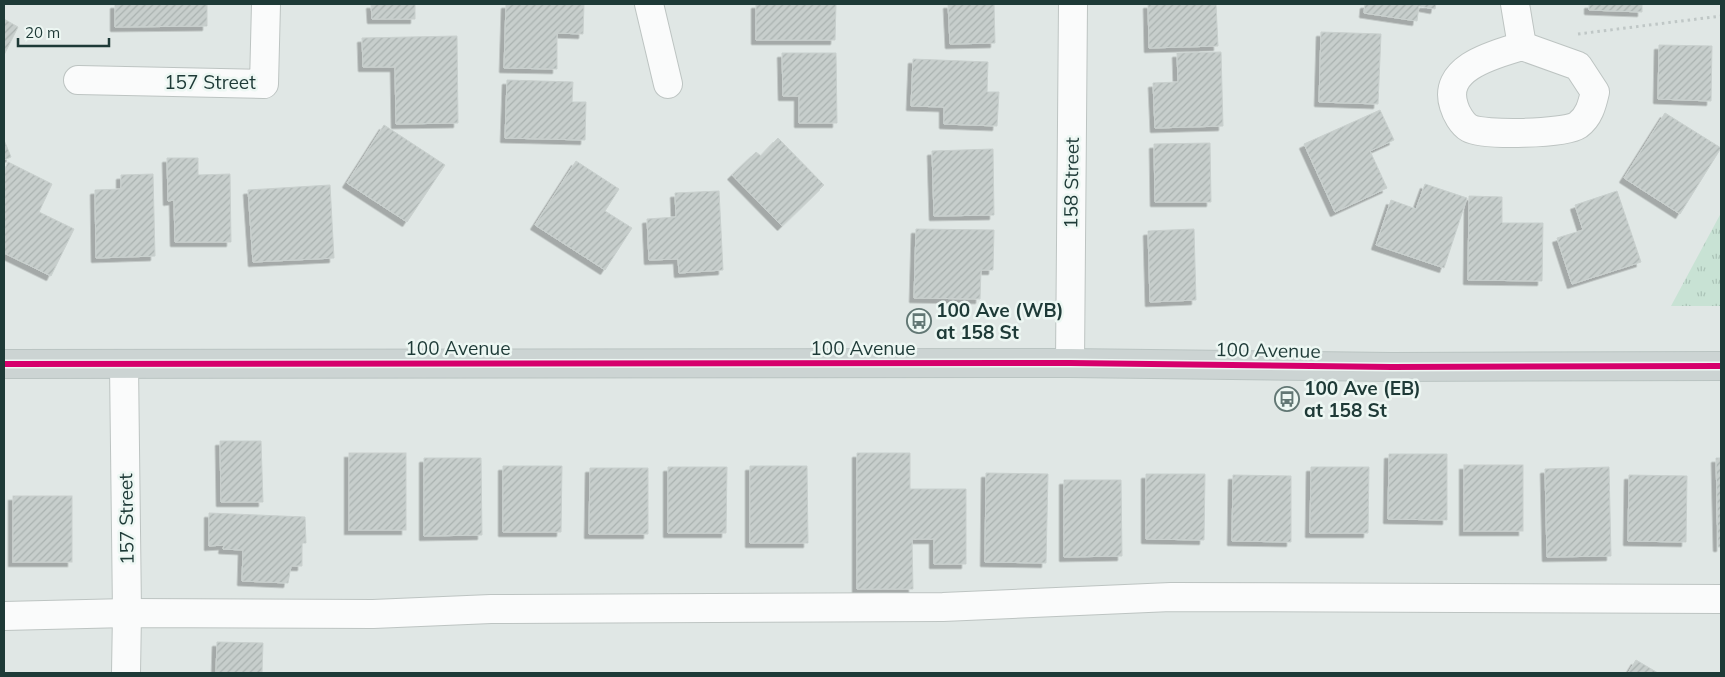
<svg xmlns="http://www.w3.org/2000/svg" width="1725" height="677" viewBox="0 0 1725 677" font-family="Mulish,sans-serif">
<defs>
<pattern id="park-tufts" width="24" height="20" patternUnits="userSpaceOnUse" patternTransform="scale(1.25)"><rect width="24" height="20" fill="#c8e2d4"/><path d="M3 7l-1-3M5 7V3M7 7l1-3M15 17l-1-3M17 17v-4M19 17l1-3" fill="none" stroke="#abc3b7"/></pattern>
<pattern id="building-hatch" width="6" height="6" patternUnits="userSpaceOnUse" patternTransform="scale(1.25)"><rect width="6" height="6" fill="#c7cecc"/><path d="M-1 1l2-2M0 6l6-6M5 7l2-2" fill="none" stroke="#aab2b0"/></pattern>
<filter id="shadow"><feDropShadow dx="-4.5" dy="4.5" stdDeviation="0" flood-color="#0004"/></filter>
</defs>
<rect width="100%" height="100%" fill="#e0e7e5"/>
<path fill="url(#park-tufts)" d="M 1721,213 L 1721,306 L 1671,306 Z"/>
<g fill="url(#building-hatch)" stroke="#c9d0ce" filter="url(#shadow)">
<path d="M 115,4 L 207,4 L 207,26 L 115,27 Z"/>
<path d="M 371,4 L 415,4 L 415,19 L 372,19 Z"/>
<path d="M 506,4 L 584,4 L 583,34 L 557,33 L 557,69 L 504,68 Z"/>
<path d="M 756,4 L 836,4 L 835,40 L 756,40 Z"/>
<path d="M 948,4 L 994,4 L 995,43 L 950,44 Z"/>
<path d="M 1148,4 L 1216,4 L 1218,46 L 1149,48 Z"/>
<path d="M 1365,4 L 1436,4 L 1435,9 L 1419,6 L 1417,21 L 1364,13 Z"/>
<path d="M 1589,4 L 1642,4 L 1642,12 L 1589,10 Z"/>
<path d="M 4,19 L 18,27 L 4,55 Z"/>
<path d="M 1321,32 L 1381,34 L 1378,104 L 1319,102 Z"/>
<path d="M 457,36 L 458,123 L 396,124 L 395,67 L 363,67 L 362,38 Z"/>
<path d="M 1659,45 L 1712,46 L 1711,101 L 1658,99 Z"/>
<path d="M 1221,52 L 1223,126 L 1155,128 L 1153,83 L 1178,82 L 1177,53 Z"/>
<path d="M 782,53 L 836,53 L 837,123 L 799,123 L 799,96 L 783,96 Z"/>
<path d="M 913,59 L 988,62 L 987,92 L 999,92 L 997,126 L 944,124 L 944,107 L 911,106 Z"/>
<path d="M 507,80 L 573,82 L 572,102 L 586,102 L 585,140 L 505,138 Z"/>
<path d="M 1380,110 L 1394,140 L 1370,151 L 1387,188 L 1335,212 L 1304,144 Z"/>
<path d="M 1665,113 L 1721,148 L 1680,214 L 1624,178 Z"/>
<path d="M 384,125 L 445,165 L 407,222 L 347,183 Z"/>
<path d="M 778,138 L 824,185 L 782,226 L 732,175 L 756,152 L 761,156 Z"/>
<path d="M 4,140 L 11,157 L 4,160 Z"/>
<path d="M 1210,143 L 1211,202 L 1155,202 L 1154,144 Z"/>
<path d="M 993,149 L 994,215 L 934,216 L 932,151 Z"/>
<path d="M 167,158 L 198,158 L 198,175 L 230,174 L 231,242 L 175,242 L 174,200 L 168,201 Z"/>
<path d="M 576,161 L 619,189 L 605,211 L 632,228 L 605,270 L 535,225 Z"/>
<path d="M 8,162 L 52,184 L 39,212 L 74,229 L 51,276 L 4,253 L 4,171 Z"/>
<path d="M 153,174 L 155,256 L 96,258 L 95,190 L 121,189 L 121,175 Z"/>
<path d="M 1425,184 L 1467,198 L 1444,268 L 1376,245 L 1391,200 L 1416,209 Z"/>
<path d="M 330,185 L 334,258 L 253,262 L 248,190 Z"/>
<path d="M 719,191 L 723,270 L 679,273 L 678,259 L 649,260 L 647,219 L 676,217 L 675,193 Z"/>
<path d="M 1617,191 L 1641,262 L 1572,284 L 1557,238 L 1583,230 L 1575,205 Z"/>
<path d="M 1469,196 L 1502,197 L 1502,223 L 1543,223 L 1542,281 L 1468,280 Z"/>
<path d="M 916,229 L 994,230 L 993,270 L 981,270 L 980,299 L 914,298 Z"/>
<path d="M 1194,229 L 1196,300 L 1150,302 L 1148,231 Z"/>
<path d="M 220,441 L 261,441 L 263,502 L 221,502 Z"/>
<rect x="349" y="453" width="57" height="77"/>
<path d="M 857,453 L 910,453 L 910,489 L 966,489 L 966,564 L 934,564 L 934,539 L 912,539 L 913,589 L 857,589 Z"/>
<path d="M 1389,454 L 1447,454 L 1447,520 L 1388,519 Z"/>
<path d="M 424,458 L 481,458 L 482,535 L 424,536 Z"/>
<path d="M 1716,458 L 1721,458 L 1721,547 L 1718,547 Z"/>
<rect x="1464" y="465" width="59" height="66"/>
<path d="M 503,466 L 562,466 L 561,532 L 503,532 Z"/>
<path d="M 750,466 L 807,466 L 808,543 L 750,543 Z"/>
<path d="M 668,467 L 727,467 L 726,533 L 668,533 Z"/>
<path d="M 1311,467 L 1369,467 L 1368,533 L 1310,533 Z"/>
<path d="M 1609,467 L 1611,556 L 1547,557 L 1545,469 Z"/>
<path d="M 590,468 L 648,468 L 648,534 L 589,534 Z"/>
<path d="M 986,473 L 1048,474 L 1046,563 L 985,562 Z"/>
<path d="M 1146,474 L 1205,474 L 1204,540 L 1146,539 Z"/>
<path d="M 1233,475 L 1291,476 L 1291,542 L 1232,541 Z"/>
<path d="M 1629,475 L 1687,476 L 1686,542 L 1628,541 Z"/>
<path d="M 1064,480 L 1121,480 L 1122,556 L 1064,557 Z"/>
<rect x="13" y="496" width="59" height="66"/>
<path d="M 209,513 L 305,517 L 306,543 L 302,543 L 302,566 L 291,566 L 288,583 L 242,581 L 243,550 L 223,549 L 224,545 L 209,546 Z"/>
<path d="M 217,642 L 263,643 L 262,673 L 216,673 Z"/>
<path d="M 1636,660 L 1658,673 L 1628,673 Z"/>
</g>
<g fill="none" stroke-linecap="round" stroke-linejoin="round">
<defs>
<g id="minor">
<path d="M 649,4 L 668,84"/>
<path d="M 1515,4 L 1522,46"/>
<path d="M 1522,46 L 1578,66 L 1595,92 C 1592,105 1589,117 1578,125 C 1565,134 1483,136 1469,128 C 1462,124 1456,113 1454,106 C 1441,67 1496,54 1522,46 Z"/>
<path d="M 78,80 L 264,84 L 266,4"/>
<path d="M 1070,363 L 1073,4"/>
<path d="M 124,365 L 127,613 L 126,673"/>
<path d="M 4,616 L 127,613 L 373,614 L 491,609 L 943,607 L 1171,597 L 1721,599"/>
</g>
<path id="major" d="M 4,364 L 1070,363 L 1392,367 L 1721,366"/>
</defs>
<use href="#minor" stroke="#bdc4c2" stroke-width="30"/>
<use href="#major" stroke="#bac4c2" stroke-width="30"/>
<path stroke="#bfc7c6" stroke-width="3" stroke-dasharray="2.5 4" stroke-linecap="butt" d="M 1578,34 L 1721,16"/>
<use href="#minor" stroke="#fafbfb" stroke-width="28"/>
<use href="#major" stroke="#ccd4d3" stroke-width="28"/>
<defs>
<path id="cycleway" d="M 4,364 L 1070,363 L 1392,367 L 1721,366"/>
</defs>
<use href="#cycleway" stroke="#edf7f3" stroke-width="9"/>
<use href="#cycleway" stroke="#d6006c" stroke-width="6"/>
</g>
<defs>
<symbol id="bus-ring" viewBox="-11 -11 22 22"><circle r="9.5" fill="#edf7f3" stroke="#627774" stroke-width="1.5"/><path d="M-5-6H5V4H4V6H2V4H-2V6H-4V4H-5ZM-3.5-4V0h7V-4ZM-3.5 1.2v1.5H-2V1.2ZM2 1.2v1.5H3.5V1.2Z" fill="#627774"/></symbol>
</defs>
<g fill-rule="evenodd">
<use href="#bus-ring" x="905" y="307" width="28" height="28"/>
<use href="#bus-ring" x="1273" y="385" width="28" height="28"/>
</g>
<g text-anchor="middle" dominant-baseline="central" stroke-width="5" stroke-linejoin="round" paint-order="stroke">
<g font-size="19" fill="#1e3a37" stroke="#edf7f3">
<text x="210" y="82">157 Street</text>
<text transform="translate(1071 183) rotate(-89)">158 Street</text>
<text x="458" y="348">100 Avenue</text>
<text x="863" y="348">100 Avenue</text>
<text transform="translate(1268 350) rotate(1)">100 Avenue</text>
<text transform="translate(126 519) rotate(-91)">157 Street</text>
</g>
<g font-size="19" font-weight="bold" fill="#1e3a37" stroke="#edf7f3" text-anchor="start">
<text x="936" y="310">100 Ave (WB)<tspan x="936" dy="22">at 158 St</tspan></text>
<text x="1304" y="388">100 Ave (EB)<tspan x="1304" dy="22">at 158 St</tspan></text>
</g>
</g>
<rect width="1725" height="677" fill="none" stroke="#1e3a37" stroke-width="10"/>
<path d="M18 38v8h91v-8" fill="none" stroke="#1e3a37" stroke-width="2.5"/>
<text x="25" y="38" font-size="15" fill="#1e3a37" stroke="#edf7f3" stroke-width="4" paint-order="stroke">20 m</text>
</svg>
